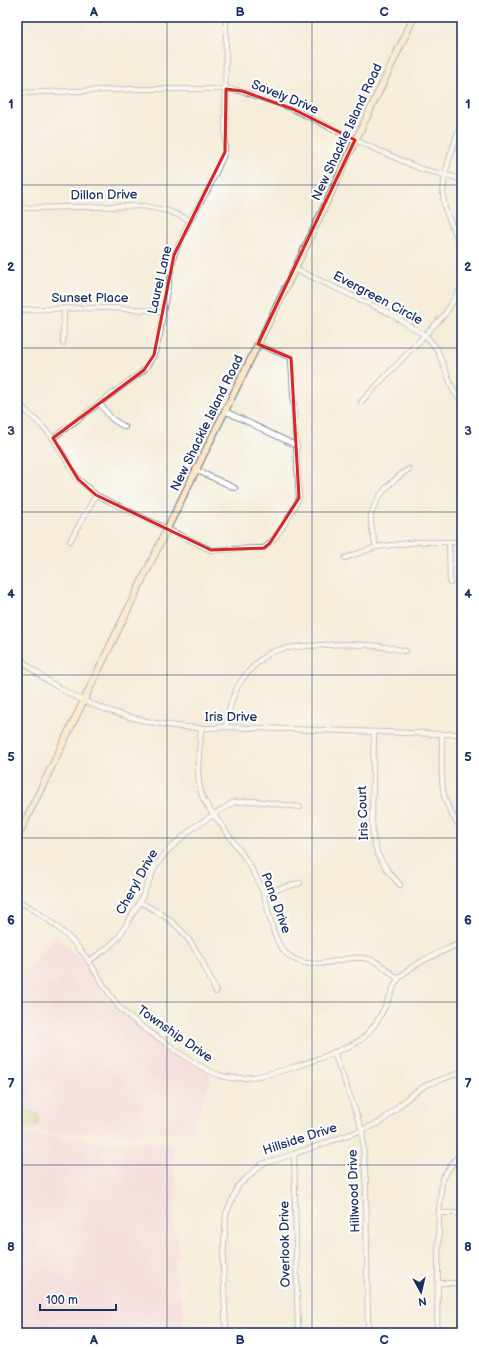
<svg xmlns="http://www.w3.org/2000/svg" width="479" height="1350" viewBox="0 0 479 1350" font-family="'Balsamiq Sans',sans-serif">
<rect width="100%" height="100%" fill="#fff"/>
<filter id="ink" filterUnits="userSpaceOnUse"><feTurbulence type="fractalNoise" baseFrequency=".025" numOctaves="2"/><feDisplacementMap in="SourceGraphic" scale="8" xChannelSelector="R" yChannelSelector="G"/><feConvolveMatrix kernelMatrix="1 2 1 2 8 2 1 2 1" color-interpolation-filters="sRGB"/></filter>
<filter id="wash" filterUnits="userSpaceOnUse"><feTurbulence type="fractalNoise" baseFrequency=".012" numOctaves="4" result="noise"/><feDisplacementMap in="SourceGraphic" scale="16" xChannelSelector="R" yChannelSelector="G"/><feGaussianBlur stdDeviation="0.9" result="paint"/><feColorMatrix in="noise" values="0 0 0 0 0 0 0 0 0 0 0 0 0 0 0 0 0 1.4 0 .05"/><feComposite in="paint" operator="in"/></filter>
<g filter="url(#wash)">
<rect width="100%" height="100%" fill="#f5edda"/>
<g fill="#f2cfe1">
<path d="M 56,935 L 80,959 L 106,996 L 124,1016 L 162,1045 L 212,1076 L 191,1132 L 36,1133 L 17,1132 L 17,970 L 23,973 Z"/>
<path d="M 17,1135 L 62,1136 L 80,1138 L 94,1142 L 135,1141 L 158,1143 L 173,1145 L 176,1191 L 173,1228 L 178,1240 L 179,1254 L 174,1266 L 184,1314 L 184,1333 L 17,1333 Z"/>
</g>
<path fill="#bad57a" stroke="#6a826c" d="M 17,1108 L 36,1113 L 39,1118 L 37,1125 C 29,1128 23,1121 17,1121 Z"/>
</g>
<g filter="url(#ink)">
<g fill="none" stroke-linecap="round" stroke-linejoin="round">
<defs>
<g id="street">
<path d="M 17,93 L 138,89 L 226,89 L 242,91 L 293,109 L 355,140 L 421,169 L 462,179"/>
<path d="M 462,121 C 454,146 436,186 446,211 C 451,226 459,238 462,254"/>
<path d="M 17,208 L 144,206 L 168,211 L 190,220"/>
<path d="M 295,269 L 389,313 L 426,336 L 437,349 L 454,392 L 462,401"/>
<path d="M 17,310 C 66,309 114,305 163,312"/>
<path d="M 63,343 L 64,309"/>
<path d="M 361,402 L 445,314 L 462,286"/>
<path d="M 100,404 L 112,419 L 125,427"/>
<path d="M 17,406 L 24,409 L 39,423 L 53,438 L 78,479 L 96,495 L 211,550 L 264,548 C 278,538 291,514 299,498 L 291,358 L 258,344"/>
<path d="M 225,411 L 297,446"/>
<path d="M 53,438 L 144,370 L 154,355 L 160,335 L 163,312 L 174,255 L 190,220 L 209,188 L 225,152 L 226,17"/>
<path d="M 196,470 L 235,488"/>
<path d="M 70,541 L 96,495"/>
<path d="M 449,542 L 450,583"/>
<path d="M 376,547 C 374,539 370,524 371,516 C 376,494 392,481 409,469"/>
<path d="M 345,558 L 376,547 L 418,542 L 462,542"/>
<path d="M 17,587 C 21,600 20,611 17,624"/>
<path d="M 17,657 C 30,667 42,678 56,686 C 96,711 154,727 201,728 C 209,729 218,727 226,727 L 442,734 L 462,734"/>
<path d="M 226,727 C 228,713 231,698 238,686 C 245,674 260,658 272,652 C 285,646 309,646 324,645 C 352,643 378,644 406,651"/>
<path d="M 201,728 C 200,750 194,777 203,798 C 208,809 218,820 225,830 C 239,849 254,869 263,892 C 271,914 271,949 296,960 C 323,972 350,950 374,961 C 383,965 390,972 398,979"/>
<path d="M 374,732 L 372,820 L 373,838 L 378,855 L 388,871 L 400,885"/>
<path d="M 442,734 C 443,772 435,797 462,829"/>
<path d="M 263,893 L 300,883"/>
<path d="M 17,900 C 44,914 73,937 90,963 C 99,977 107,992 118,1006 C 129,1019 151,1033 166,1043 C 184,1056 204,1072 226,1077 C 256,1084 326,1057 354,1044 C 373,1034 382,1013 391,994 C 393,989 395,982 399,978 C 417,960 441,953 462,942"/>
<path d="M 140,902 C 149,907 159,912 167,918 C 192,936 204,964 216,992"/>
<path d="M 89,961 L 105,950 L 118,938 L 140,902 L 154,869 L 165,853 L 194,827 L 234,802 L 255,801 L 300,807"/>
<path d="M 334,1052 L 362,1130 L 366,1186 L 368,1333"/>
<path d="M 294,1154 L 298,1333"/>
<path d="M 439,1213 L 462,1213"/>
<path d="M 438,1283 L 462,1283"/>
<path d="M 226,1333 L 223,1261 L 226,1214 L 238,1186 L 262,1164 L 294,1154 L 362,1130 L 381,1122 L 410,1096 L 426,1085 L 462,1072"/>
<path d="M 437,1333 L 439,1213 L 442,1179 L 454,1161 L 462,1152"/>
</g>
<path id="secondary" d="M 17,838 L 167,529 L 295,269 L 414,17"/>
</defs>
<use href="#street" stroke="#677289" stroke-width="6"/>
<use href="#secondary" stroke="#677289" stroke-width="8"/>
<use href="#street" stroke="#fff" stroke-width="4.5"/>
<use href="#secondary" stroke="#fce6c4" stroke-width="6"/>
</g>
</g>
<path d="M0 0H479V1350H0ZM 226,89 L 242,91 L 293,109 L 355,140 L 258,344 L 291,358 L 299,498 L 270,543 L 264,548 L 211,550 L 96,495 L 78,479 L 53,438 L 144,370 L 154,355 L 174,255 L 225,152 Z" fill="#f5edda" fill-opacity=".55" fill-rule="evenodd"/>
<path fill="none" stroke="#d62828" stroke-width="3" stroke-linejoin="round" d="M 226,89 L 242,91 L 293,109 L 355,140 L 258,344 L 291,358 L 299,498 L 270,543 L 264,548 L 211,550 L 96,495 L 78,479 L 53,438 L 144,370 L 154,355 L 174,255 L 225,152 Z"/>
<path fill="none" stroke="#1b2f5e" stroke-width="1" stroke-opacity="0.55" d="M 167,17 L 167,1333M 312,17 L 312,1333M 17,185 L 462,185M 17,348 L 462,348M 17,512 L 462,512M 17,675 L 462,675M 17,838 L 462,838M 17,1002 L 462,1002M 17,1165 L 462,1165"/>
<g text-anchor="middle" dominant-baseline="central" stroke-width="4" stroke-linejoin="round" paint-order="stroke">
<g font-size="13" fill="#1b2f5e" stroke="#fff">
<text transform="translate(285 97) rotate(22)">Savely Drive</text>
<text transform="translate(347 132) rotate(-65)">New Shackle Island Road</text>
<text transform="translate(104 195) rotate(-1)">Dillon Drive</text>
<text transform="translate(160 280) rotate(-77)">Laurel Lane</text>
<text x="90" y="298">Sunset Place</text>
<text transform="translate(378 298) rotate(28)">Evergreen Circle</text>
<text transform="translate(207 423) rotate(-64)">New Shackle Island Road</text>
<text x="231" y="717">Iris Drive</text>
<text transform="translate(363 813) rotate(-92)">Iris Court</text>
<text transform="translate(137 882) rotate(-61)">Cheryl Drive</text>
<text transform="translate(276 903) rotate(70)">Pana Drive</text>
<text transform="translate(175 1034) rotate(35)">Township Drive</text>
<text transform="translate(300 1139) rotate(-18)">Hillside Drive</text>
<text transform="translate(354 1191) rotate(-92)">Hillwood Drive</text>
<text transform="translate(285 1244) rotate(-91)">Overlook Drive</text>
</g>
</g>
<rect width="479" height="1350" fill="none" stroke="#fff" stroke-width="44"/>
<g transform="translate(421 1292) rotate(172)" stroke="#ffffff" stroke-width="3" paint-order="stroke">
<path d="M0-3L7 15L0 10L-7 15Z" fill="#1b2f5e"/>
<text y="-6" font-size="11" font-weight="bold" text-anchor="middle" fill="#1b2f5e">N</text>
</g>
<path d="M40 1304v6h76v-6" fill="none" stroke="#1b2f5e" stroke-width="2"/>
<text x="46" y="1304" font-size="12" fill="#1b2f5e" stroke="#ffffff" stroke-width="3" paint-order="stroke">100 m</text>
<rect x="22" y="22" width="435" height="1306" fill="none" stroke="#1b2f5e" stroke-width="1.5"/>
<g font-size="13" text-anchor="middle" font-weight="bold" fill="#1b2f5e">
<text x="94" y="16">A</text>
<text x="240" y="16">B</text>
<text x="384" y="16">C</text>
<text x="11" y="108">1</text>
<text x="468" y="108">1</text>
<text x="11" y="271">2</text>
<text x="468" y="271">2</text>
<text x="11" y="435">3</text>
<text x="468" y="435">3</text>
<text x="11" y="598">4</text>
<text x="468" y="598">4</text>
<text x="11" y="761">5</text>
<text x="468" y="761">5</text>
<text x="11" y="924">6</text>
<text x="468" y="924">6</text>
<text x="11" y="1088">7</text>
<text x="468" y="1088">7</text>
<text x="11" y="1251">8</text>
<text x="468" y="1251">8</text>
<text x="94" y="1344">A</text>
<text x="240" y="1344">B</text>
<text x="384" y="1344">C</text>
</g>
</svg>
